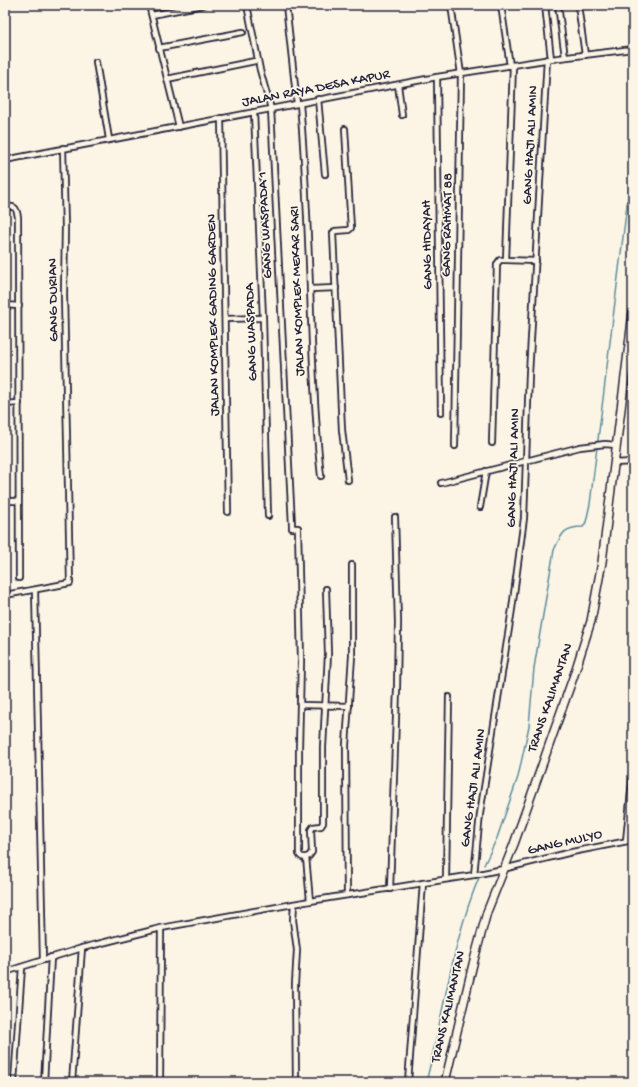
<svg xmlns="http://www.w3.org/2000/svg" width="638" height="1087" viewBox="0 0 638 1087" font-family="'Gochi Hand',sans-serif">
<rect width="100%" height="100%" fill="#fcf5e5"/>
<filter id="ink" filterUnits="userSpaceOnUse"><feTurbulence type="fractalNoise" baseFrequency=".025" numOctaves="2"/><feDisplacementMap in="SourceGraphic" scale="8" xChannelSelector="R" yChannelSelector="G"/><feConvolveMatrix kernelMatrix="1 2 1 2 8 2 1 2 1" color-interpolation-filters="sRGB"/></filter>
<g filter="url(#ink)">
<g fill="none" stroke-linecap="round" stroke-linejoin="round">
<g stroke="#5d8c9f" stroke-width="1.5">
<path d="M 484,865 L 497,838 L 518,777 L 529,726 L 534,668 L 554,550 C 562,533 564,527 583,527 L 586,522 L 590,504 L 633,156"/>
<path d="M 426,1082 C 444,1013 452,941 480,875"/>
</g>
<defs>
<g id="minor">
<path d="M 149,5 L 179,127"/>
<path d="M 247,5 L 260,70 L 271,109 L 292,525 L 292,528 L 298,528 L 301,661 L 299,748 L 299,854 C 301,858 305,858 309,856 L 312,852 L 311,830 L 313,827 L 321,826 L 323,823 L 323,747 L 328,654 L 326,589"/>
<path d="M 286,5 L 297,104"/>
<path d="M 451,5 L 461,74 L 455,446"/>
<path d="M 501,5 L 510,66"/>
<path d="M 545,5 L 551,59"/>
<path d="M 558,5 L 565,57"/>
<path d="M 578,5 L 585,55"/>
<path d="M 152,15 L 203,5"/>
<path d="M 159,48 L 243,32"/>
<path d="M 96,62 L 109,139"/>
<path d="M 437,77 L 441,413"/>
<path d="M 167,79 L 255,61"/>
<path d="M 398,85 L 402,115"/>
<path d="M 318,99 L 325,174"/>
<path d="M 300,104 C 307,183 309,263 312,343 C 314,388 316,432 321,476"/>
<path d="M 254,112 L 263,318 L 268,516"/>
<path d="M 221,118 L 228,512"/>
<path d="M 345,129 L 351,228 L 349,230 L 335,231 L 333,233 L 342,430 L 348,480"/>
<path d="M 5,160 L 437,77 L 551,59 L 633,49"/>
<path d="M 5,206 C 15,207 16,206 18,217 L 19,578"/>
<path d="M 506,260 L 536,261"/>
<path d="M 310,289 L 336,288"/>
<path d="M 5,305 L 19,306"/>
<path d="M 225,319 L 263,318"/>
<path d="M 5,404 L 19,403"/>
<path d="M 492,443 L 497,264 L 500,260 L 506,260 L 513,65"/>
<path d="M 614,463 L 633,462"/>
<path d="M 441,483 L 580,447 L 605,444 L 616,445"/>
<path d="M 5,501 L 18,501"/>
<path d="M 480,507 L 486,471"/>
<path d="M 35,590 L 43,960"/>
<path d="M 5,595 L 70,583 L 64,295 L 65,227 L 63,148"/>
<path d="M 301,705 L 349,706"/>
<path d="M 626,841 L 633,771"/>
<path d="M 306,857 L 310,901"/>
<path d="M 474,875 L 480,814 L 512,609 L 524,518 L 529,374 L 547,59"/>
<path d="M 446,879 L 449,697"/>
<path d="M 390,889 L 397,689 L 398,622 L 395,517"/>
<path d="M 347,895 L 346,745 L 352,656 L 352,565"/>
<path d="M 294,904 L 293,920 L 297,950 L 295,984 L 296,1082"/>
<path d="M 5,972 L 82,948 L 161,928 L 310,901 L 474,875 L 503,869 L 572,852 L 633,840"/>
<path d="M 14,1082 L 22,967"/>
<path d="M 44,1082 L 51,957"/>
<path d="M 72,1082 L 82,948"/>
<path d="M 160,1082 L 161,928"/>
<path d="M 408,1082 L 423,883"/>
</g>
<path id="trunk" d="M 445,1082 L 473,964 L 487,912 L 514,844 L 574,675 L 591,621 L 602,562 L 633,312"/>
</defs>
<use href="#minor" stroke="#22223b" stroke-width="8"/>
<use href="#trunk" stroke="#22223b" stroke-width="10"/>
<use href="#minor" stroke="#fcf5e5" stroke-width="4.5"/>
<use href="#trunk" stroke="#fcf5e5" stroke-width="7"/>
</g>
</g>
<g text-anchor="middle" dominant-baseline="central" stroke-width="3.5" stroke-linejoin="round" paint-order="stroke">
<g font-size="14" fill="#22223b" stroke="#fcf5e5">
<text transform="translate(316 89) rotate(-11)">JALAN RAYA DESA KAPUR</text>
<text transform="translate(531 145) rotate(-87)">GANG HAJI ALI AMIN</text>
<text transform="translate(266 225) rotate(-93)">GANG WASPADA 1</text>
<text transform="translate(448 225) rotate(-89)">GANG RAHMAT 88</text>
<text transform="translate(428 245) rotate(-91)">GANG HIDAYAH</text>
<text transform="translate(298 291) rotate(-92)">JALAN KOMPLEK MEKAR SARI</text>
<text transform="translate(54 300) rotate(-91)">GANG DURIAN</text>
<text transform="translate(214 315) rotate(-91)">JALAN KOMPLEK GADING GARDEN</text>
<text transform="translate(252 332) rotate(-92)">GANG WASPADA</text>
<text transform="translate(514 468) rotate(-88)">GANG HAJI ALI AMIN</text>
<text transform="translate(551 698) rotate(-71)">TRANS KALIMANTAN</text>
<text transform="translate(474 788) rotate(-82)">GANG HAJI ALI AMIN</text>
<text transform="translate(565 843) rotate(-13)">GANG MULYO</text>
<text transform="translate(449 1007) rotate(-77)">TRANS KALIMANTAN</text>
</g>
</g>
<rect width="638" height="1087" fill="none" stroke="#fcf5e5" stroke-width="20"/>
<rect x="10" y="10" width="618" height="1067" fill="none" stroke="#22223b" stroke-width="1.5" filter="url(#ink)"/>
</svg>
